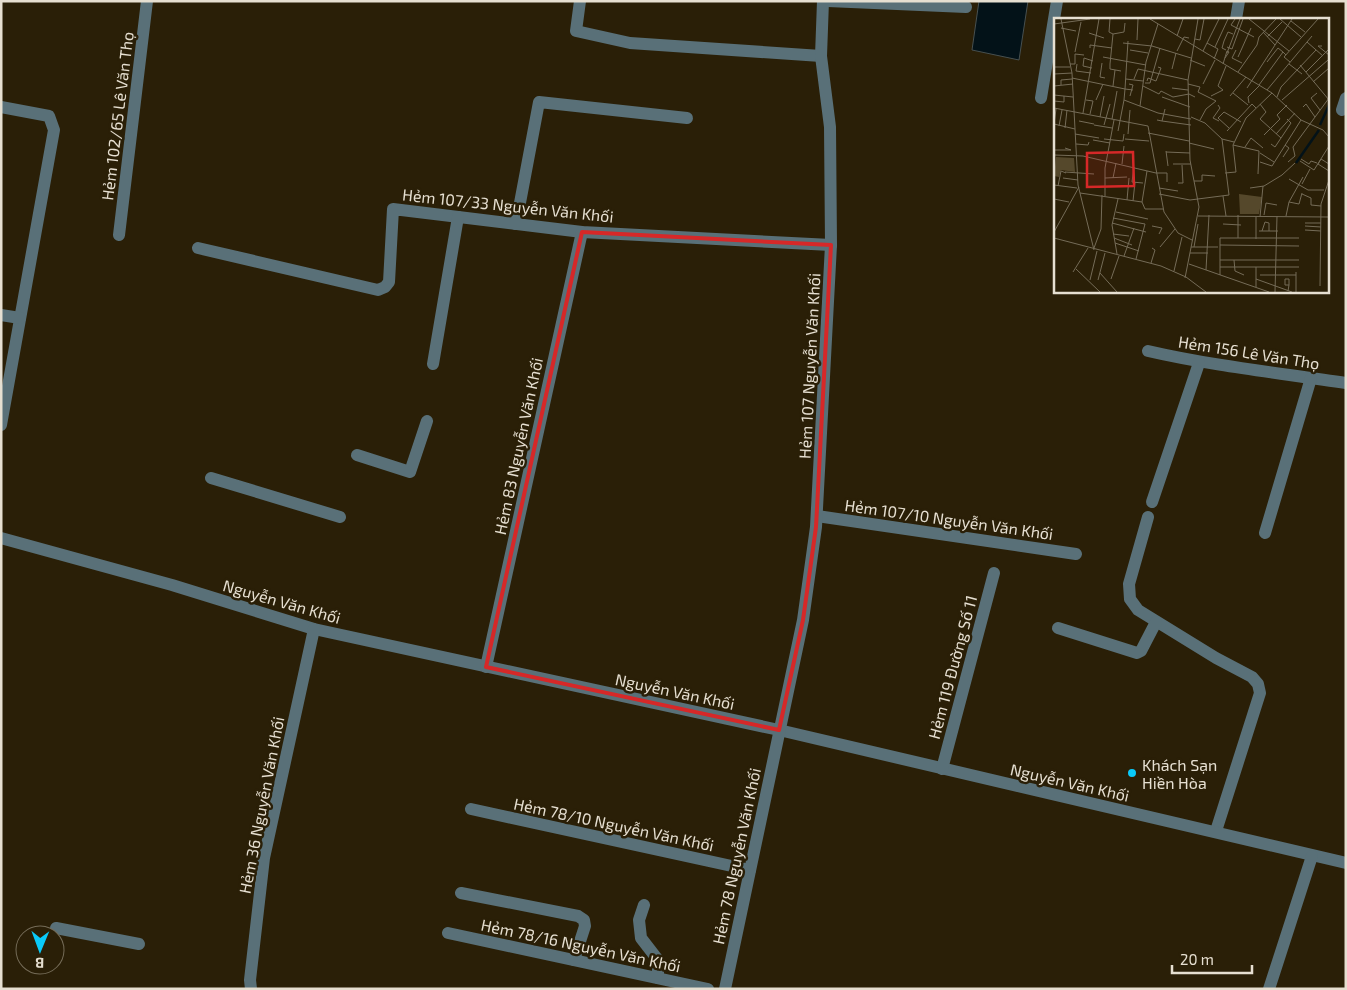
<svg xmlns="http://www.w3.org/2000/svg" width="1347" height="990" viewBox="0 0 1347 990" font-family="'Exo 2',sans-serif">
<rect width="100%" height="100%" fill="#2a1f07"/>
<path fill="#031218" stroke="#475050" d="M 979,1 L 1028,1 L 1019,60 L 972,50 Z"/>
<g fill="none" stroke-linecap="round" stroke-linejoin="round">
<g stroke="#597078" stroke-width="12">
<path d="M 580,1 L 576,31 L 630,43 L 821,56"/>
<path d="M 828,1 L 966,7"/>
<path d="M 1236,19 L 1239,1"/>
<path d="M 1041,98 L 1057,1"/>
<path d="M 1,107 L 49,116 L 54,130 L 1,425"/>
<path d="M 1342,110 L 1346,98"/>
<path d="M 516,224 L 539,102 L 687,118"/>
<path d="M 119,235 L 147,1"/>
<path d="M 198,248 L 378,290 L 385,287 L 389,282 L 393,209 L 582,232 L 831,245"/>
<path d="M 1,315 L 20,318"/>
<path d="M 1148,351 C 1213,366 1280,373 1346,383"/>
<path d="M 433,364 L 458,217"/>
<path d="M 357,455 L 410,472 L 427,421"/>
<path d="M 211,478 L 340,517"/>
<path d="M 1152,502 L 1199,363"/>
<path d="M 817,516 L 1076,554"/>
<path d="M 1148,517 L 1129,584 L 1130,599 L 1138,610 L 1216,658 L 1252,677 L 1258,684 L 1260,693 L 1216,831"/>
<path d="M 1265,533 L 1311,378"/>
<path d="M 1,538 L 172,585 L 314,629 L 779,730 L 1346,863"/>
<path d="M 1058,628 L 1137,653 L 1141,651 L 1156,622"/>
<path d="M 486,667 L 582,232"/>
<path d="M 942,769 L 994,573"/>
<path d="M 471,809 L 750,870"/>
<path d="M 461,893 L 578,916 L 584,920 L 585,926 L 574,960"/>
<path d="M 644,905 L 639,920 L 641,938 L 658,960 L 658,978"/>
<path d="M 56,928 L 139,944"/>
<path d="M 448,933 L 708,989"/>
<path d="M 251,989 L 250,980 L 264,858 L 314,629"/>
<path d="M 725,989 L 803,620 L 816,527 L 831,245 L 830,127 L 821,56 L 823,1"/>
<path d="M 1269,989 L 1312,856"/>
</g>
</g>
<path fill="none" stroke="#d62828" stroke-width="4" stroke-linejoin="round" d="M 582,232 L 831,245 L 816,527 L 803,620 L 779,730 L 486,667 Z"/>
<circle fill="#0acafa" stroke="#2a1f07" stroke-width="2" cx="1132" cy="773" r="5"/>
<g text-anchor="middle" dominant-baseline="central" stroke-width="5" stroke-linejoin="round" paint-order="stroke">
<g font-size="16" fill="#e6dfd1" stroke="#2a1f07">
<text transform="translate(117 116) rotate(-83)">Hẻm 102/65 Lê Văn Thọ</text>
<text transform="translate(508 205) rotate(6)">Hẻm 107/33 Nguyễn Văn Khối</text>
<text transform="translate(1249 352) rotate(9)">Hẻm 156 Lê Văn Thọ</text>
<text transform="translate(809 366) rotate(-87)">Hẻm 107 Nguyễn Văn Khối</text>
<text transform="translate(518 446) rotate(-78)">Hẻm 83 Nguyễn Văn Khối</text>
<text transform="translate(949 519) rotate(8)">Hẻm 107/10 Nguyễn Văn Khối</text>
<text transform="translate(282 601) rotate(16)">Nguyễn Văn Khối</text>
<text transform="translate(952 667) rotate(-75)">Hẻm 119 Đường Số 11</text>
<text transform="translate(675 691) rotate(12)">Nguyễn Văn Khối</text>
<text transform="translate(1070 782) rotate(13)">Nguyễn Văn Khối</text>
<text transform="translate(261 805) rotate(-79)">Hẻm 36 Nguyễn Văn Khối</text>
<text transform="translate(614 824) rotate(12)">Hẻm 78/10 Nguyễn Văn Khối</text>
<text transform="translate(736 856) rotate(-78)">Hẻm 78 Nguyễn Văn Khối</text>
<text transform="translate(581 945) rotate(12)">Hẻm 78/16 Nguyễn Văn Khối</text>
</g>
<g font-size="16" fill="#e6dfd1" stroke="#2a1f07" text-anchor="start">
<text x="1142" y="764">Khách Sạn<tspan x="1142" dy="18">Hiền Hòa</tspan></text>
</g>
</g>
<g transform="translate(1054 18)">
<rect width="275" height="275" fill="#2a1f07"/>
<path d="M 2,139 L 20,140 L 21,154 L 7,152 L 5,159 L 0,158 ZM 185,176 L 208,179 L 205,196 L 186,196 Z" fill="#55482b"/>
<path fill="none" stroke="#031218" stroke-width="2.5" d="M 266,107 L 275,87M 242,145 L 265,112"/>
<path fill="none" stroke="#756c58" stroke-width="1" d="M 7,1 L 18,55 L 24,167 L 40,232M 96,1 L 218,75 L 247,102 L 269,112 L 275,119M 181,1 L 177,7 L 200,19M 195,1 L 235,33M 226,1 L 247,19M 237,3 L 251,14M 0,6 L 36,1M 7,10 L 22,13M 209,14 L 221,27M 35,15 L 50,20M 59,16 L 70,14 L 71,5M 123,18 L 129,1M 213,19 L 228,4M 141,21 L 146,22 L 150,1M 83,22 L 84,1M 74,23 L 71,71 L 79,72M 253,24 L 269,38M 69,25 L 98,28 L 137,40M 153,25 L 164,31 L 160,41M 268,28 L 264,28 L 275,37M 161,29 L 174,1M 173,29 L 178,31 L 189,1M 36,30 L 36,27 L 58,30M 76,32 L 94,35M 172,32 L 168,30 L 170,23 L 174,14 L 179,16M 182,32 L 178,40 L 188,45M 123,33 L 130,19 L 135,20M 149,33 L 165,1M 21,34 L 27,4M 173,35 L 186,1M 49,39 L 92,47M 184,39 L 197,10M 136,42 L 151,48M 213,44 L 224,30 L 229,34M 236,44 L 230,39 L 264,1M 48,45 L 46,59 L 51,60M 16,46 L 21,46 L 21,36 L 30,37M 23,46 L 22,53 L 37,55M 56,46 L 59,16 L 55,14 L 56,1M 56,46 L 56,51 L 67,53M 169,46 L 173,33 L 175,34 L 171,40M 235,46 L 248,56M 246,47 L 275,82M 0,49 L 16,49M 38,50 L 29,48 L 30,40 L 39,43M 118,51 L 122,35M 184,54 L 203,27 L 205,19 L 222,1M 252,54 L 275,31M 0,56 L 18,55M 18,60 L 71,71 L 70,82 L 104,95 L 137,101M 72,61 L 89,63M 80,61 L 84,51 L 134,62M 93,63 L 94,60 L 102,63 L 107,50 L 104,49M 259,64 L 275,50M 91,65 L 96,65 L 106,30M 75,66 L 79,67 L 76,78M 134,66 L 146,69 L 144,74 L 162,83 L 152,91 L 146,102M 149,66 L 161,42M 7,67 L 7,62 L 18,61M 205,67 L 229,34 L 232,37M 0,68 L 19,66M 59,68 L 61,52M 89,68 L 105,76 L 107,73 L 119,79 L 135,76 L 141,79M 118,70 L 134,72M 193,70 L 238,1M 213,72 L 258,18M 179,75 L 194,87M 263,75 L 257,80 L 266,92M 0,77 L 19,79M 157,78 L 169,72 L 164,68 L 172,48M 176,78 L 192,59M 108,79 L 136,89M 223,79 L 227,69 L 262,32M 32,82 L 39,83 L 36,96M 42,82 L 49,66M 228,82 L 274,42M 0,83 L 10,84 L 10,78M 195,85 L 194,79 L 206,67M 206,86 L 212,94 L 206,101 L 227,120M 164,87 L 166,90 L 159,100 L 165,103M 86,88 L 92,44 L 104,6M 249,89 L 252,86 L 261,99M 0,90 L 94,108 L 110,194 L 124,215 L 138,222M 29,95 L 45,1M 46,99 L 50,78M 137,99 L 151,105 L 168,121 L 180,124M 58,101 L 63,73M 103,102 L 108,103 L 111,91M 25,103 L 40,106M 108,103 L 137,107M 0,106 L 21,111M 0,106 L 2,91M 40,107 L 58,110M 50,107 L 56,86M 5,108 L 8,92M 11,110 L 13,92M 175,110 L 164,100 L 170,94 L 187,104M 64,113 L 70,82M 173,113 L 198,86 L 202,90M 94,115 L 135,123M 21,116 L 45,120M 74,116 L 76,92M 222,116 L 241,95M 210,117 L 226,101 L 223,97 L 233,87M 50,121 L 69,123 L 70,116M 71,121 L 95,123M 39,122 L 56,125M 135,125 L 160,131M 22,126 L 34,127 L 35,124M 217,126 L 221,129 L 237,105 L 233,101M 179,127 L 192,100 L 218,75M 179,127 L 205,133 L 204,156M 191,129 L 197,120 L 209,130M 0,132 L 17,132 L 11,130M 112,133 L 114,148M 112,134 L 136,135M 206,135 L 220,144M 0,137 L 29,138 L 102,155 L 113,155 L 113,164M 229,139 L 235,130 L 231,127M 247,141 L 255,146 L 257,143 L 263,145M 246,143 L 260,152 L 275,128M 206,144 L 218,148 L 247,102M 234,144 L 241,138 L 239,129 L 275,80M 68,146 L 70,128M 119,146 L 137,146M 275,146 L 267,141 L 264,146 L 275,153M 80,149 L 78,164 L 89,165M 11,154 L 40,156M 171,155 L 182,154 L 179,127M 228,157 L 241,145M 9,160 L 24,162M 51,160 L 73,159M 59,160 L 62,145M 235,161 L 254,172 L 270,172M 140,163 L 148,163 L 148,157 L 161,158M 124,165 L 129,165 L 128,147M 248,166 L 256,151M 0,167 L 23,170M 4,168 L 7,153 L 12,155M 105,170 L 124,173M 196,170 L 210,168 L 228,157M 26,175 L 88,184 L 91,191 L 109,191M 105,176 L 136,182 L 175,177 L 168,121M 248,176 L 257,180 L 257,187 L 267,188M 51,178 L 51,150 L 60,102M 169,178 L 172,198M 0,181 L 15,184M 73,182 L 75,160M 79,183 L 81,164M 88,184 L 93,153M 235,184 L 245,186 L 248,175M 62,194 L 94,201M 210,197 L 212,185 L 223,187M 144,198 L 275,199M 232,198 L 235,184 L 249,159M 202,199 L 202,221M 206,199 L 209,168M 59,200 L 91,206 L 82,241M 58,205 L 92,214M 251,205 L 267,205M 169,206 L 187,207M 98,208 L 108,210 L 105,216M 251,208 L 267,209M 251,212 L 267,213M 205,213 L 224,213M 208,213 L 211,204 L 215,205 L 215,213M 0,214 L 25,169M 59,216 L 75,218M 0,220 L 107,248 L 132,259 L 152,274M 60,220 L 78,227M 184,220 L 184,197M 61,225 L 85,233M 166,227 L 245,228M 106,229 L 121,211M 137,229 L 164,229M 140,229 L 144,206M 40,230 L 47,211 L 48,177M 136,235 L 154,235M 63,236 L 58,207 L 64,181M 70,238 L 80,210M 166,242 L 245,242M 180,242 L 181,253 L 190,257M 97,245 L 101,232 L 98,230M 135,246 L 215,274M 166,249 L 245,249M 202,249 L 202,269M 22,251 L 46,274M 152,252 L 155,197M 120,253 L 128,219M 19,254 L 34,230M 242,254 L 242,274M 46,255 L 63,274M 166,257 L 166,220 L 245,220M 206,257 L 242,257M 131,260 L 145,189 L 136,142 L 134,62 L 144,1M 57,261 L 65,238M 202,261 L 238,274M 36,262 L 43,233M 44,262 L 51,235M 266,268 L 267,186 L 275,162M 234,273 L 235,267 L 235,261 L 231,261 L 231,267 L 235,267M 221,274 L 223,198"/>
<path fill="#d62828" fill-opacity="0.15" stroke="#d62828" stroke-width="2.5" d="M 79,134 L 80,168 L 33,169 L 33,135 Z"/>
<rect width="275" height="275" fill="none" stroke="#e6dfd1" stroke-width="2.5"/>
</g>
<rect width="1347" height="990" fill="none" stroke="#e6dfd1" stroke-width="5"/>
<g transform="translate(40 950) rotate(181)"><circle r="24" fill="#2a1f07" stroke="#756c58"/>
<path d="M0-4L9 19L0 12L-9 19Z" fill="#0acafa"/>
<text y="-8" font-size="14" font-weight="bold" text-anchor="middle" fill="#e6dfd1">B</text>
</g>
<path d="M1172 965v8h80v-8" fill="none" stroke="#e6dfd1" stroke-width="2.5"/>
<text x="1180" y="965" font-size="15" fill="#e6dfd1" stroke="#2a1f07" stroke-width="4" paint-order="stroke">20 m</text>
</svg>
